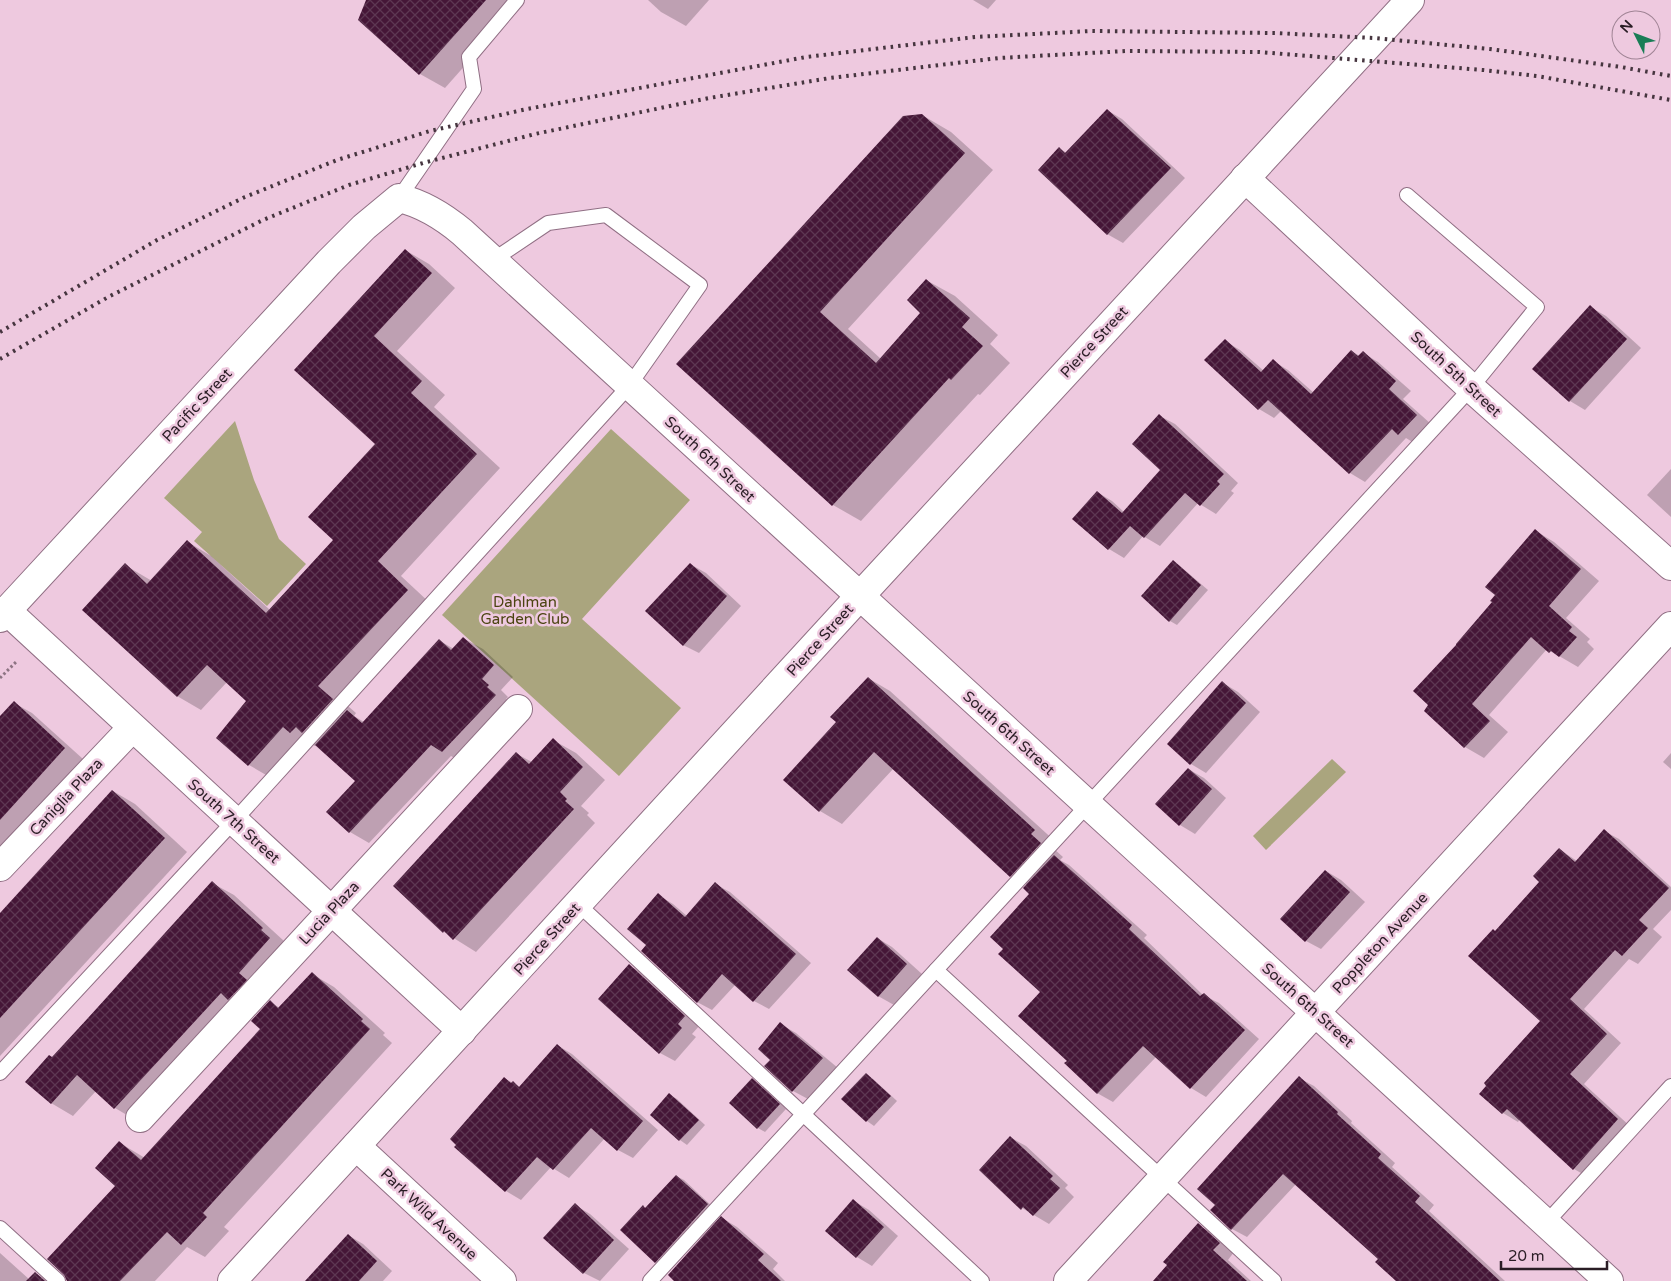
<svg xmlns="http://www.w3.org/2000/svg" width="1671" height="1281" viewBox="0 0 1671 1281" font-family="'Varela Round',sans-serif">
<defs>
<pattern id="building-cross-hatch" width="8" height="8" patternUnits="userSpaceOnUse" patternTransform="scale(1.25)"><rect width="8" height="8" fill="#451637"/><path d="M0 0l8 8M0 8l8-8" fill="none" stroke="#5d3752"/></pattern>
</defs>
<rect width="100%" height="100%" fill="#eec9df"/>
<g fill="#aaa57e">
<path d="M 235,421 L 254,480 L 279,539 L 306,564 L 267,606 L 194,541 L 202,532 L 164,498 Z"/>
<path d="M 611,429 L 690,500 L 582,619 L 681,708 L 619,776 L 442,615 Z"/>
<path d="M 1332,759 L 1346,772 L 1266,850 L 1253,836 Z"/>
</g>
<g fill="#0003">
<path d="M 367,0 L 523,0 L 445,88 L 420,74 Z"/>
<path d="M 648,0 L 709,0 L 686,26 L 661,12 Z"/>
<path d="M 973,0 L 996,0 L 988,9 Z"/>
<path d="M 1107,110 L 1122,119 L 1185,178 L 1123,243 L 1107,234 L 1060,149 L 1067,153 Z"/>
<path d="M 922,115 L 951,132 L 993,170 L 848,329 L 881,359 L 922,313 L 926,280 L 955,296 L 998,335 L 990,344 L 1010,363 L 980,395 L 978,394 L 861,521 L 833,505 L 678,364 Z"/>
<path d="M 405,250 L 429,264 L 455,288 L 397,351 L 445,395 L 434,407 L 500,468 L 401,576 L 431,604 L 341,700 L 356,713 L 354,716 L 364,722 L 440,641 L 454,649 L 463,638 L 483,649 L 513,677 L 501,690 L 508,697 L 506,699 L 514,707 L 462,762 L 451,756 L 369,843 L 350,832 L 328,812 L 356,781 L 316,745 L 315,746 L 307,741 L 273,779 L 249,765 L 218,738 L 247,701 L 227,682 L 201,710 L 177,696 L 125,565 L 152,581 L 188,542 L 211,556 L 270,610 L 335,540 L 377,444 L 296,369 Z"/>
<path d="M 1590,307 L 1606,316 L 1641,348 L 1585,410 L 1570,401 Z"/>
<path d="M 1225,341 L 1240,350 L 1264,371 L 1273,361 L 1288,370 L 1314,393 L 1351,351 L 1360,356 L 1363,353 L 1378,362 L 1411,391 L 1403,399 L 1431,424 L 1414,443 L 1406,438 L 1365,482 L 1350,473 L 1282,410 L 1274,418 L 1259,409 L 1206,360 Z"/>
<path d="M 1160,416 L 1175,424 L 1238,483 L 1231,491 L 1234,493 L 1216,514 L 1198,503 L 1160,546 L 1143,536 L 1124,558 L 1109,549 L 1097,492 L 1112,501 L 1124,512 L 1162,470 Z"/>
<path d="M 1671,469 L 1671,517 L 1647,495 Z"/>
<path d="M 1536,531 L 1554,542 L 1599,581 L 1566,618 L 1590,639 L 1587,642 L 1594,649 L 1578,667 L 1547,649 L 1489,715 L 1508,732 L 1484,758 L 1465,747 L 1426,711 L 1458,644 L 1494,602 Z"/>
<path d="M 1173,561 L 1180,566 L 1208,590 L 1177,625 L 1170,621 Z"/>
<path d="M 690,564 L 706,573 L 741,606 L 699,653 L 683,645 Z"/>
<path d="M 868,678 L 890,691 L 1057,843 L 1053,848 L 1063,857 L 1060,860 L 1069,865 L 1147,935 L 1144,938 L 1203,995 L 1219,1003 L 1259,1039 L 1206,1097 L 1191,1088 L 1156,1057 L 1113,1102 L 1097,1093 L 1069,1061 L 1042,992 L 1031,894 L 1027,885 L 1011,876 L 894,768 L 842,824 L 820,811 L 837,722 Z"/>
<path d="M 1223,683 L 1238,692 L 1260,712 L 1206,773 L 1191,764 L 1168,744 Z"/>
<path d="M 14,703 L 32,713 L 83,759 L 0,849 L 0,718 Z"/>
<path d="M 553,740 L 576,753 L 605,780 L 581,806 L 589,813 L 587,815 L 595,823 L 476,952 L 444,932 L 394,886 L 517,754 L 532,762 Z"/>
<path d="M 1671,753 L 1671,769 L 1663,762 Z"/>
<path d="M 1188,769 L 1204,778 L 1226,798 L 1195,834 L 1180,825 Z"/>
<path d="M 113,791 L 135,804 L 187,852 L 0,1056 L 0,915 Z"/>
<path d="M 1604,831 L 1619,839 L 1671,887 L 1671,910 L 1653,929 L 1662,937 L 1638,964 L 1629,959 L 1584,1009 L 1621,1043 L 1584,1084 L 1632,1128 L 1588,1177 L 1574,1169 L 1520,1119 L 1518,1122 L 1503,1113 L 1542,1021 L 1496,932 L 1541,882 L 1559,849 L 1577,861 Z"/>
<path d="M 1326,871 L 1341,880 L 1365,902 L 1321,949 L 1306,941 Z"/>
<path d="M 212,883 L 234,895 L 284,941 L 282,943 L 291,951 L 137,1121 L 115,1108 L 96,1091 L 73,1116 L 51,1103 L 52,1058 Z"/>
<path d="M 715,884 L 730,892 L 811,963 L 769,1009 L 754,1001 L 736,984 L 712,1010 L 697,1002 L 648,945 L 658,895 L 673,904 L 687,916 Z"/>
<path d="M 877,938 L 892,947 L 922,974 L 894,1005 L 878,996 Z"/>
<path d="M 630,966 L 645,974 L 700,1025 L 692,1034 L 696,1037 L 675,1061 L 660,1053 Z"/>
<path d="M 312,974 L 334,987 L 385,1033 L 383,1035 L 392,1043 L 224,1227 L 229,1231 L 205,1257 L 187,1247 L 155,1281 L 67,1281 L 117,1186 L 120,1143 L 145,1158 L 262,1029 L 270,1002 L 280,1008 Z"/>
<path d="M 780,1024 L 796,1033 L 838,1068 L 808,1099 L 793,1091 L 772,1059 Z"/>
<path d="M 557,1045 L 572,1054 L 658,1130 L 633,1158 L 618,1150 L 605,1138 L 569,1178 L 551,1167 L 521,1200 L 506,1191 L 456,1147 L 504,1078 L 520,1087 Z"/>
<path d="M 866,1075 L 873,1079 L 897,1101 L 874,1126 L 867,1121 L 843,1099 Z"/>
<path d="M 1299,1078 L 1314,1086 L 1352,1121 L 1351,1123 L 1395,1163 L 1392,1167 L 1434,1205 L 1429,1211 L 1505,1281 L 1398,1281 L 1379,1259 L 1296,1184 L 1247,1237 L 1232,1229 L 1212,1210 Z"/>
<path d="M 752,1080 L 760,1084 L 786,1109 L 765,1132 L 758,1128 Z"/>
<path d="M 670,1095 L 677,1099 L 705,1125 L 687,1145 L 680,1140 L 652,1115 Z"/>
<path d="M 1010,1137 L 1026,1146 L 1068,1185 L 1065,1188 L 1074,1197 L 1049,1224 L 1022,1208 Z"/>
<path d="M 676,1176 L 684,1180 L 715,1209 L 663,1266 L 655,1262 L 646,1209 Z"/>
<path d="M 854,1201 L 869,1210 L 898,1236 L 872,1266 L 857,1257 L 827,1231 Z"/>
<path d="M 575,1205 L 590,1214 L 629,1249 L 600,1281 L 584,1273 L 545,1238 Z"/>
<path d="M 722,1218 L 737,1227 L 778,1263 L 773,1269 L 785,1281 L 676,1281 Z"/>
<path d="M 1198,1225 L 1214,1234 L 1234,1252 L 1228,1260 L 1251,1281 L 1155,1281 L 1169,1265 Z"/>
<path d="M 348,1235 L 363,1244 L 392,1271 L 383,1281 L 307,1281 Z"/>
<path d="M 0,1253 L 30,1280 L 35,1273 L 48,1281 L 0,1281 Z"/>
</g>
<g fill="url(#building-cross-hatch)">
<path d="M 366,0 L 486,0 L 419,75 L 358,20 Z"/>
<path d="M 1107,109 L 1171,168 L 1107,235 L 1038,170 L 1059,147 L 1065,153 Z"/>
<path d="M 922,114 L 965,153 L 820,312 L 876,363 L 920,313 L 907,300 L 926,279 L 970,318 L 962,327 L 983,346 L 951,380 L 949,378 L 832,506 L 676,364 L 903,116 Z"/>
<path d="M 405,249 L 432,273 L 374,336 L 422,381 L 411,393 L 477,454 L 378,561 L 408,590 L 318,686 L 333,699 L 302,733 L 296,727 L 290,733 L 283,727 L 248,766 L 216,738 L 246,701 L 207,665 L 177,697 L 82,610 L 125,563 L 147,584 L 187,540 L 266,613 L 333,540 L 308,517 L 375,444 L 294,370 Z"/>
<path d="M 1590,305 L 1627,339 L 1569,402 L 1532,369 Z"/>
<path d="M 1225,339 L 1261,372 L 1273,359 L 1311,394 L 1351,350 L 1358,356 L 1363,351 L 1396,381 L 1389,389 L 1417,415 L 1398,435 L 1392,429 L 1349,474 L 1268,400 L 1258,410 L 1204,360 Z"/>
<path d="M 1159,414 L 1224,474 L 1217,481 L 1220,484 L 1200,506 L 1185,493 L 1144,538 L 1130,526 L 1108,550 L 1072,519 L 1097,491 L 1122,513 L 1160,470 L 1132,444 Z"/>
<path d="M 1535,529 L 1581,569 L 1549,606 L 1572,627 L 1569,631 L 1577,637 L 1559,657 L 1551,651 L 1549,653 L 1531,637 L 1472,704 L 1490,721 L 1464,748 L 1424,711 L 1428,705 L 1413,691 L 1456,645 L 1456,644 L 1492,602 L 1490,601 L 1495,595 L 1485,587 Z"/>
<path d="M 1173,560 L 1201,585 L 1169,622 L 1141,596 Z"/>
<path d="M 690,563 L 727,596 L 683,646 L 645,611 Z"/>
<path d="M 463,637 L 494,665 L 482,679 L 489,685 L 487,687 L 496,695 L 442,752 L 431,745 L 349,833 L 326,812 L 355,781 L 315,745 L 347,710 L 362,723 L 439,639 L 451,650 Z"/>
<path d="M 868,677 L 1035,830 L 1031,834 L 1041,843 L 1010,877 L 874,752 L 819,812 L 783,780 L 836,722 L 830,717 Z"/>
<path d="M 1222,681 L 1246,703 L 1190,765 L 1167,744 Z"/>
<path d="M 14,701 L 65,748 L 0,820 L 0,716 Z"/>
<path d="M 553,738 L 583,767 L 560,792 L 567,799 L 565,801 L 574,809 L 453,940 L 444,931 L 443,933 L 393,886 L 516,752 L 529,764 Z"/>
<path d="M 1188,768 L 1212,789 L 1179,826 L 1155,804 Z"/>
<path d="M 112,790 L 165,838 L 0,1018 L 0,913 Z"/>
<path d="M 1604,829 L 1669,888 L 1639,920 L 1648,928 L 1622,956 L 1615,950 L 1570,999 L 1607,1034 L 1570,1074 L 1618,1119 L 1573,1170 L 1507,1109 L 1502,1114 L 1479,1094 L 1486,1086 L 1484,1083 L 1540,1021 L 1468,956 L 1493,929 L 1495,931 L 1539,882 L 1533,876 L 1559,848 L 1575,862 Z"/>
<path d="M 1054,855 L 1132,925 L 1129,929 L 1200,996 L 1204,993 L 1245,1030 L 1190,1089 L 1143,1046 L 1097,1094 L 1064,1063 L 1067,1061 L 1018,1016 L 1040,992 L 998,954 L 1003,949 L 990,937 L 1029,894 L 1023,888 Z"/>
<path d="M 1325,870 L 1350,892 L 1305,942 L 1280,919 Z"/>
<path d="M 212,881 L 263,928 L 261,930 L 270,938 L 239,973 L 247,980 L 228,1000 L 221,993 L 114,1109 L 77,1075 L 51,1104 L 25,1082 L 49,1055 L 52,1057 L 88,1018 Z"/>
<path d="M 715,882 L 796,954 L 753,1002 L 722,974 L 697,1003 L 641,951 L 646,945 L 627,929 L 658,893 L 685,917 Z"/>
<path d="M 877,937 L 907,964 L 878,997 L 847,970 Z"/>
<path d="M 629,964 L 685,1016 L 678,1024 L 682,1028 L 659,1054 L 598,999 Z"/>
<path d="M 312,972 L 363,1019 L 361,1021 L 370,1029 L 203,1213 L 207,1217 L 181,1245 L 167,1232 L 120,1281 L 67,1281 L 64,1275 L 47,1259 L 115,1186 L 95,1168 L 119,1141 L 141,1160 L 260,1029 L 251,1021 L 270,1000 L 278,1008 Z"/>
<path d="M 780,1022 L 823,1058 L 792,1092 L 764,1066 L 770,1060 L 758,1049 Z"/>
<path d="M 557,1044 L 643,1121 L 617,1151 L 591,1128 L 553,1170 L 537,1157 L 505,1192 L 454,1147 L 456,1145 L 450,1139 L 504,1077 L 511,1083 L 513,1081 L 519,1087 Z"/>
<path d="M 866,1073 L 891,1096 L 866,1122 L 841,1099 Z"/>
<path d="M 1299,1076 L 1338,1112 L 1337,1114 L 1381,1154 L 1378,1158 L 1420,1196 L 1415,1202 L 1500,1281 L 1396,1281 L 1375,1262 L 1378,1259 L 1283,1174 L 1231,1230 L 1210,1210 L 1215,1205 L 1197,1189 Z"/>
<path d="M 752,1078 L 780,1104 L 757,1129 L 729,1103 Z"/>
<path d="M 669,1093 L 699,1120 L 679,1141 L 650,1115 Z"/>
<path d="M 1010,1136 L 1053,1176 L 1050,1179 L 1060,1188 L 1033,1216 L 1023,1207 L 1021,1210 L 979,1170 Z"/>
<path d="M 676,1175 L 708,1204 L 655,1263 L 620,1230 L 643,1205 L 645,1208 Z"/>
<path d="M 853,1199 L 884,1227 L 856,1258 L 825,1231 Z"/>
<path d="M 575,1203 L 614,1240 L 583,1274 L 543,1238 Z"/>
<path d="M 721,1216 L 764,1254 L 758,1260 L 781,1281 L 674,1281 L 668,1275 Z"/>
<path d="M 1198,1223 L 1220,1243 L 1213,1250 L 1247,1281 L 1153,1281 L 1167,1265 L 1163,1262 Z"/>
<path d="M 348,1234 L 377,1261 L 359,1281 L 305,1281 Z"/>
<path d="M 35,1272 L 45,1281 L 26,1281 Z"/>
</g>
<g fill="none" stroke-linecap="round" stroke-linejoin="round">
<defs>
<g id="service">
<path d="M 399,198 L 474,89 L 469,57 L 517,0"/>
<path d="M 578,904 L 982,1281"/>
<path d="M 936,970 L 1274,1281"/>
<path d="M 0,1073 L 234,821 L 629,386 L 700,285 L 606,215 L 548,223 L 493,260"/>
<path d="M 1546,1223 L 1671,1086"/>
<path d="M 0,1228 L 58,1281"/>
<path d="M 650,1281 L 1471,388 L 1537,307 L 1407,195"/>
</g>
<g id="minor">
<path d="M 1245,178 L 1471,388 L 1671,566"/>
<path d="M 7,611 L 462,1031"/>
<path d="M 0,867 L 132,728"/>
<path d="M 140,1118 L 518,709"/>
<path d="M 356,1146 L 502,1281"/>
<path d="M 232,1281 L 859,597 L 1410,0"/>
<path d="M 1068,1281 L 1671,626"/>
</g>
<path id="tertiary" d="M 0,618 L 329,262 L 364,227 L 399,198 C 424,204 444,217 462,232 C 844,583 1227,931 1609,1281"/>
</defs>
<use href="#service" stroke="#906f84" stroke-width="16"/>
<use href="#minor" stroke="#906f84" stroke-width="30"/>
<use href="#tertiary" stroke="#906f84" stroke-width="30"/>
<path stroke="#8d7483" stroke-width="3" stroke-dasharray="2.5 2.5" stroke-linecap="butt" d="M 0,678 L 16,662"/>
<use href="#service" stroke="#fff" stroke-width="14"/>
<use href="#minor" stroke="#fff" stroke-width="28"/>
<use href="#tertiary" stroke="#fff" stroke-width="28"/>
<g stroke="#46353f" stroke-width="4" stroke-dasharray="2.5 5" stroke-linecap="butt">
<path d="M 0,332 L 157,240 L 245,197 L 337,160 L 430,131 L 527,109 L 806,57 L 975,37 L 1092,31 L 1275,33 L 1374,38 L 1490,49 L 1621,67 L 1671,76"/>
<path d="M 0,359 L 110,296 L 263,220 L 349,185 L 423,163 L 535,134 L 709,98 L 830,78 L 999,58 L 1126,51 L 1259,52 L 1483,70 L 1537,76 L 1671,100"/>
</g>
</g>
<g text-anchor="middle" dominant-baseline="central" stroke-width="5" stroke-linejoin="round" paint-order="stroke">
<g font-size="15" fill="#2a1d25" stroke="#eec9df">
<text transform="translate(1094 342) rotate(-47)">Pierce Street</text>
<text transform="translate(1456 374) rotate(43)">South 5th Street</text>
<text transform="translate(197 405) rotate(-47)">Pacific Street</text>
<text transform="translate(710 459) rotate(43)">South 6th Street</text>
<text transform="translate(820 640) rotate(-48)">Pierce Street</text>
<text transform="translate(1009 733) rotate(42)">South 6th Street</text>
<text transform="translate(66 797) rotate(-47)">Caniglia Plaza</text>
<text transform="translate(234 821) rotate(42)">South 7th Street</text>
<text transform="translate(329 913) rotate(-47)">Lucia Plaza</text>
<text transform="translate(547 939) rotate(-48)">Pierce Street</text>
<text transform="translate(1380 943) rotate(-47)">Poppleton Avenue</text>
<text transform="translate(1308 1005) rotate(42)">South 6th Street</text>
<text transform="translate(429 1214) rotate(43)">Park Wild Avenue</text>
</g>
<g font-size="15" fill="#4b4411" stroke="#eec9df">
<text x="525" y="602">Dahlman<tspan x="525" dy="17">Garden Club</tspan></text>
</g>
</g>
<g transform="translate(1636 35) rotate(312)"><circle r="24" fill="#eec9df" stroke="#a08495"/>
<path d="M0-4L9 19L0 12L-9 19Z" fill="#197d56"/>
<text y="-8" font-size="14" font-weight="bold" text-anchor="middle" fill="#2a1d25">N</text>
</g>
<path d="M1501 1261v8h106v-8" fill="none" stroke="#2a1d25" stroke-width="2.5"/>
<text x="1508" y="1261" font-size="15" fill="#2a1d25" stroke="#eec9df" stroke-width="4" paint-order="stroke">20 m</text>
</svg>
